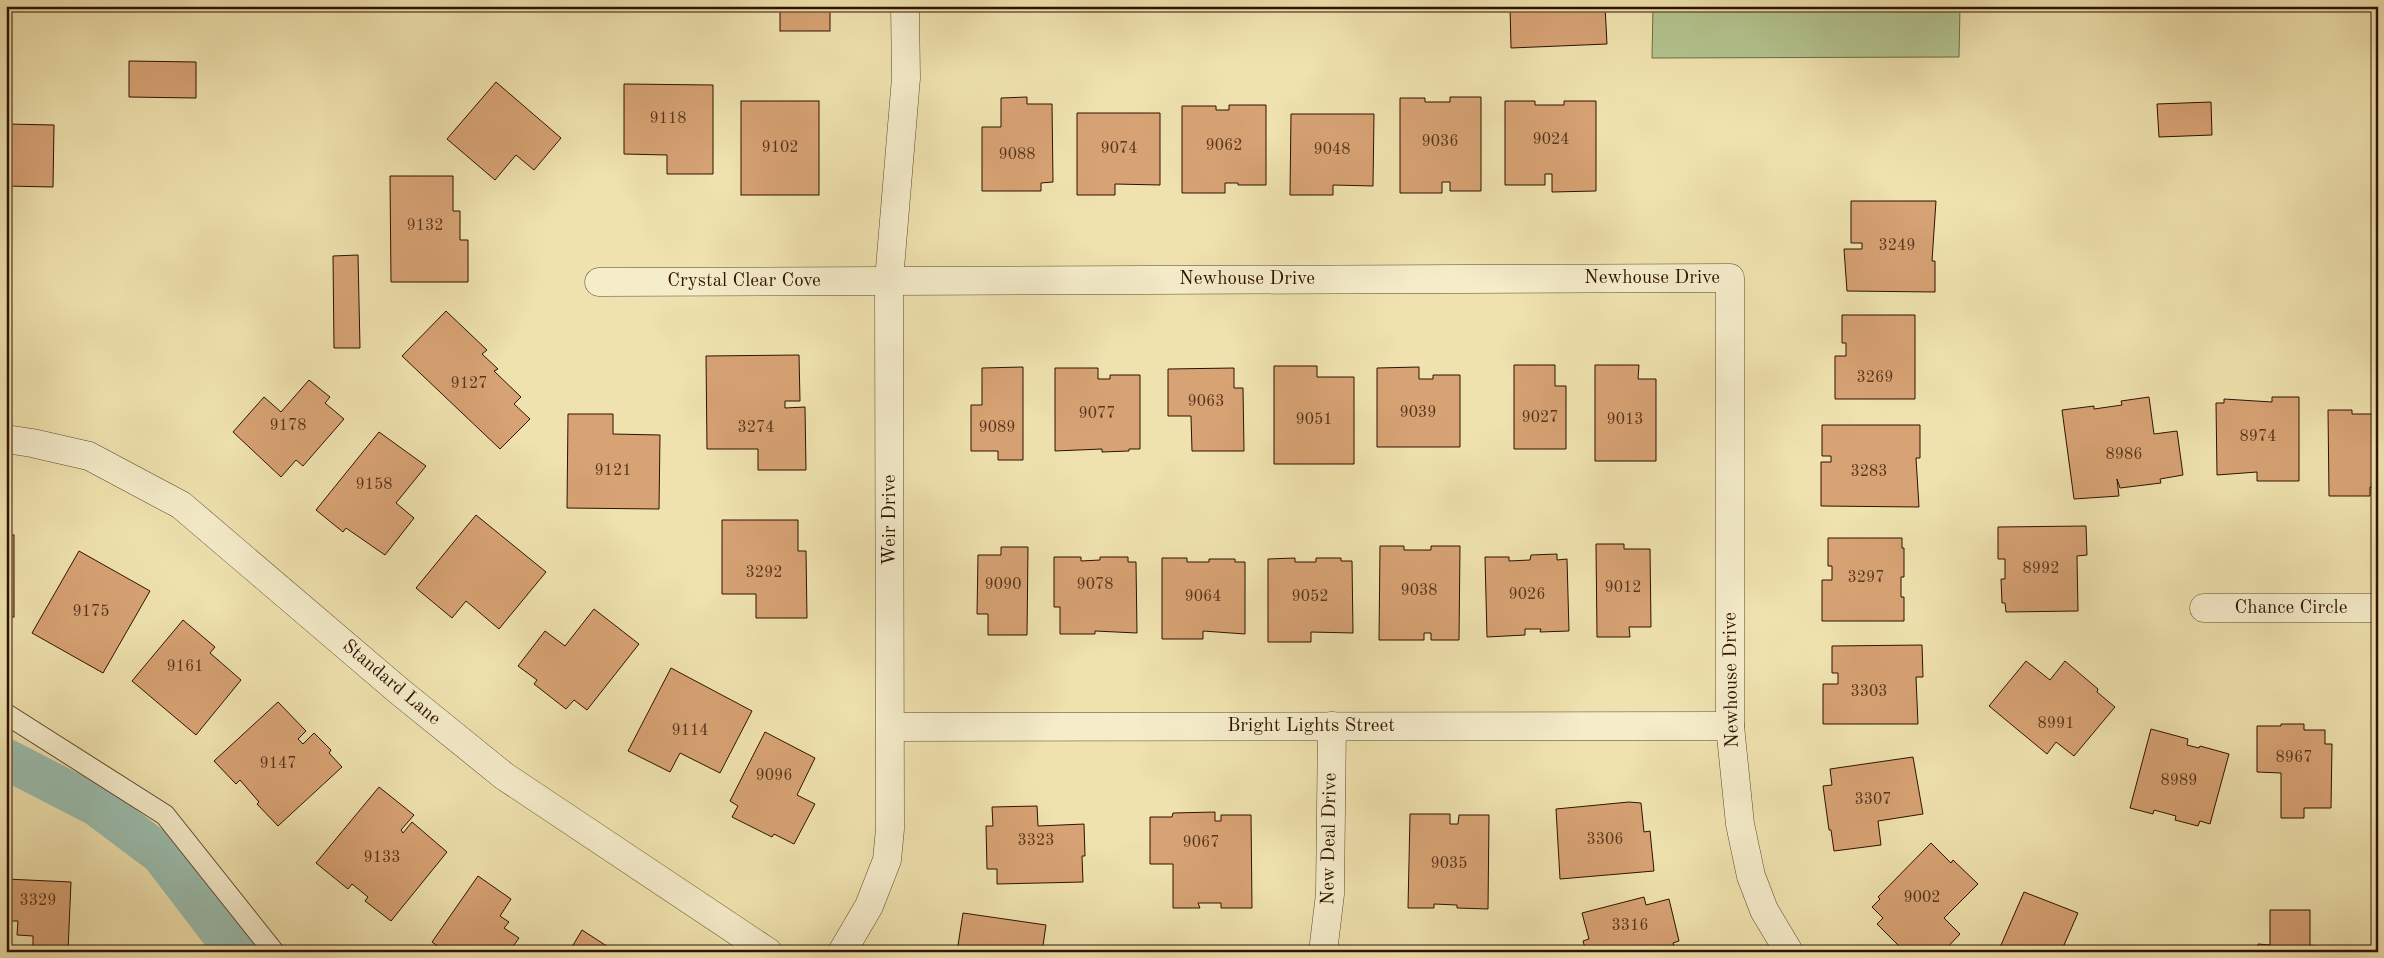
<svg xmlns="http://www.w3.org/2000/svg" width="2384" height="958" viewBox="0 0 2384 958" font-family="'Old Standard TT',serif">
<rect width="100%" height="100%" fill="#efe2ae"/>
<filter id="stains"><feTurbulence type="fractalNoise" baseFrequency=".004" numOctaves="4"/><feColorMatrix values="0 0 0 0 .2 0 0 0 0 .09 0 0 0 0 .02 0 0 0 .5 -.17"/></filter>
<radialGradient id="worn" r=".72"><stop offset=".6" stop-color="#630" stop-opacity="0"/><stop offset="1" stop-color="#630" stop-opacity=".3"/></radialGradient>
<path fill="#b3c48f" stroke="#706b48" d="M 1653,6 L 1960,6 L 1959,57 L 1652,58 Z"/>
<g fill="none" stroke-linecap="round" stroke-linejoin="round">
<path stroke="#9abdae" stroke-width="41" d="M 6,759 L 97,806 L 161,854 L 236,952"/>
</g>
<g fill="#d7a274" stroke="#2e1200">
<rect x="780" y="6" width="50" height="25"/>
<path d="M 1510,6 L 1605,6 L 1607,44 L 1511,48 Z"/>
<path d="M 129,61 L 196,62 L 196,98 L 129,97 Z"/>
<path d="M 496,82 L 561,138 L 534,170 L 516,155 L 495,180 L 447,139 Z"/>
<path d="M 624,84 L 713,85 L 713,174 L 667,174 L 667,155 L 624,154 Z"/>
<path d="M 1027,97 L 1027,104 L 1052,104 L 1053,182 L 1041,183 L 1041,191 L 982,191 L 982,127 L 1001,127 L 1001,98 Z"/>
<path d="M 1450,97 L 1481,97 L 1481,191 L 1450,191 L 1450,182 L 1442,182 L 1442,193 L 1400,193 L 1400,98 L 1425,98 L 1425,102 L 1450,102 Z"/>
<rect x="741" y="101" width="78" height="94"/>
<path d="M 1505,101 L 1535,101 L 1535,105 L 1564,105 L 1564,101 L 1596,101 L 1596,191 L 1552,192 L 1552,174 L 1545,174 L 1545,185 L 1505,185 Z"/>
<path d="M 2211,102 L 2212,135 L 2159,137 L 2157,104 Z"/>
<path d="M 1229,105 L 1266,105 L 1266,185 L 1238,185 L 1238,183 L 1225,183 L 1225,193 L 1182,193 L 1182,106 L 1216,106 L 1216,110 L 1229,110 Z"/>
<path d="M 1077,113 L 1160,113 L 1160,185 L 1115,184 L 1115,195 L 1077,195 Z"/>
<path d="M 1291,114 L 1374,114 L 1373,186 L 1333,185 L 1333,195 L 1290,195 Z"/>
<path d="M 6,124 L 54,125 L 53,187 L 6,186 Z"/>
<path d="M 390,176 L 453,176 L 453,211 L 460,211 L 460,240 L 468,240 L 468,282 L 391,282 Z"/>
<path d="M 1851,201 L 1936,201 L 1932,261 L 1935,261 L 1935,292 L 1847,291 L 1844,249 L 1862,249 L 1862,243 L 1851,243 Z"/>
<path d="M 358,255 L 360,348 L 334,348 L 333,256 Z"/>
<path d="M 446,311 L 487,350 L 482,354 L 498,369 L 494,371 L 521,397 L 514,404 L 530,419 L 500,449 L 402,356 Z"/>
<path d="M 1842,315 L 1915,315 L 1915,399 L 1835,399 L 1835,356 L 1846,356 L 1846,343 L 1842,343 Z"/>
<path d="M 799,355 L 800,401 L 785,401 L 785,408 L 805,407 L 806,470 L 758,470 L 758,449 L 707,449 L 706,356 Z"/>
<path d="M 1514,365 L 1555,365 L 1555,386 L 1566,386 L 1566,449 L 1514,449 Z"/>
<path d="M 1595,365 L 1639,365 L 1638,379 L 1656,379 L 1656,461 L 1595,461 Z"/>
<path d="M 1274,366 L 1317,366 L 1317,377 L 1354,377 L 1354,464 L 1274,464 Z"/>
<path d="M 1023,367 L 1023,460 L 998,460 L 998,451 L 971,451 L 971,405 L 982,405 L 982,368 Z"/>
<path d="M 1419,367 L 1419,379 L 1433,379 L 1433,375 L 1460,375 L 1460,447 L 1377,447 L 1377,368 Z"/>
<path d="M 1055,368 L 1098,368 L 1098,379 L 1110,379 L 1110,375 L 1140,375 L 1140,449 L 1129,449 L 1129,451 L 1102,452 L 1102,449 L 1055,451 Z"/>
<path d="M 1234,368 L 1234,388 L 1243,388 L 1244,451 L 1192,451 L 1191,416 L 1168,416 L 1168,369 Z"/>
<path d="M 309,380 L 330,397 L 325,403 L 344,419 L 303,466 L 296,460 L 281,477 L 233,432 L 264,397 L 281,412 Z"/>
<path d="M 2149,397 L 2154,434 L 2177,431 L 2183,475 L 2160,479 L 2161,483 L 2120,488 L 2117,479 L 2119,496 L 2074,499 L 2062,410 L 2094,406 L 2094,409 L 2122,405 L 2121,401 Z"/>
<path d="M 2272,397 L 2299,397 L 2299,481 L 2257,481 L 2257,472 L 2217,475 L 2216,403 L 2224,403 L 2224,399 L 2272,402 Z"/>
<path d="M 2328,410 L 2352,410 L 2352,414 L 2375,414 L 2374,410 L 2378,410 L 2378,487 L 2370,487 L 2370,496 L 2329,496 Z"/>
<path d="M 568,414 L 613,414 L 613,434 L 660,435 L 659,509 L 567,508 Z"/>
<path d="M 1822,425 L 1920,425 L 1920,458 L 1916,458 L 1919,507 L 1821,506 L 1821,462 L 1831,462 L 1831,456 L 1822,456 Z"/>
<path d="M 379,432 L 426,466 L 396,503 L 414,518 L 385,555 L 346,528 L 343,532 L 316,510 Z"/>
<path d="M 476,515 L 546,572 L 499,629 L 466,601 L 452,618 L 416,588 Z"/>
<path d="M 722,520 L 798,520 L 798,551 L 806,551 L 807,618 L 756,618 L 756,594 L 722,594 Z"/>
<path d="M 2086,526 L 2087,555 L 2077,556 L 2078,611 L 2006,612 L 2005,603 L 2002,603 L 2001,579 L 2005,579 L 2005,559 L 1998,559 L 1998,527 Z"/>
<rect x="6" y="535" width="8" height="82"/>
<path d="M 1828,538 L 1902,538 L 1902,548 L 1904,548 L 1904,577 L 1901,577 L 1901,597 L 1904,597 L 1904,621 L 1822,621 L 1822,580 L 1832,580 L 1832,566 L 1828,566 Z"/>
<path d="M 1596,544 L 1624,544 L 1624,549 L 1650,549 L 1651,627 L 1629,627 L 1630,637 L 1597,637 Z"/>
<path d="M 1380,546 L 1404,546 L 1404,550 L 1431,550 L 1431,546 L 1460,546 L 1459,640 L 1431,640 L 1431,633 L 1424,633 L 1424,640 L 1379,640 Z"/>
<path d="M 1001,547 L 1028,547 L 1027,635 L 988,635 L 988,614 L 977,614 L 978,555 L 1001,555 Z"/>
<path d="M 79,551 L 150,591 L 103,673 L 32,633 Z"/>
<path d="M 1557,554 L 1557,560 L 1567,559 L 1569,631 L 1540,632 L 1541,629 L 1525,629 L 1525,635 L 1487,637 L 1485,557 L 1509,557 L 1509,561 L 1530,560 L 1531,555 Z"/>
<path d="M 1054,557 L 1081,557 L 1081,561 L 1100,560 L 1100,557 L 1128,557 L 1128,562 L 1136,562 L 1137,633 L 1095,631 L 1095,634 L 1060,634 L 1060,607 L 1054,607 Z"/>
<path d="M 1162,558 L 1187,558 L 1187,562 L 1209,562 L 1209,559 L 1235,559 L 1235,562 L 1245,562 L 1245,634 L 1203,631 L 1203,639 L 1162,639 Z"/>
<path d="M 1295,558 L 1295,562 L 1316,562 L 1316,558 L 1341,558 L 1341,561 L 1352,561 L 1353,633 L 1311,632 L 1311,642 L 1268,642 L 1268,559 Z"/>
<path d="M 594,609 L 639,644 L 587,710 L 574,700 L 566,709 L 534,684 L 537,680 L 518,666 L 545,631 L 565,646 Z"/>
<path d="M 183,620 L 215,647 L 210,653 L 241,680 L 196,735 L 132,681 Z"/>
<path d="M 1922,645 L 1923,677 L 1916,677 L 1918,724 L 1823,724 L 1823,684 L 1838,684 L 1838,673 L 1832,673 L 1832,646 Z"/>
<path d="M 2026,661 L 2050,680 L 2065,661 L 2098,689 L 2097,692 L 2115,707 L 2074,756 L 2056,742 L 2047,754 L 1989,706 Z"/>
<path d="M 671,668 L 752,711 L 720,773 L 680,753 L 670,772 L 628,751 Z"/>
<path d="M 278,702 L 306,731 L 298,739 L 303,744 L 314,733 L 331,750 L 329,753 L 342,767 L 278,826 L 257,804 L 259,802 L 240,780 L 236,784 L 214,761 Z"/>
<path d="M 2281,724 L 2304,724 L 2304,730 L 2325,730 L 2325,744 L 2332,744 L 2331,808 L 2304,808 L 2304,818 L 2281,818 L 2281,773 L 2257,772 L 2257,726 L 2281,726 Z"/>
<path d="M 2151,729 L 2188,739 L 2187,745 L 2199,748 L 2200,746 L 2229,754 L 2210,824 L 2200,821 L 2198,826 L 2175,820 L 2176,816 L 2154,810 L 2153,814 L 2130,808 Z"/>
<path d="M 765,732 L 815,758 L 797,795 L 815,804 L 794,844 L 774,834 L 772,837 L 732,817 L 738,806 L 730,801 Z"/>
<path d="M 1913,757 L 1923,814 L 1878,821 L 1881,845 L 1834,851 L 1831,830 L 1829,830 L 1823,786 L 1832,785 L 1830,769 Z"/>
<path d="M 379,787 L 414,815 L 401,830 L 403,833 L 412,822 L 447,852 L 391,921 L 365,901 L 368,897 L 352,884 L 348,889 L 316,863 Z"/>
<path d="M 1629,802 L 1641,803 L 1644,832 L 1650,831 L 1654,871 L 1560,879 L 1556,809 Z"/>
<path d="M 1037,806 L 1038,826 L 1084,824 L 1085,856 L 1082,856 L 1083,882 L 997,884 L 997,869 L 987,869 L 986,826 L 993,826 L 992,807 Z"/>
<path d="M 1215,812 L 1215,821 L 1221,821 L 1221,815 L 1251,815 L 1252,908 L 1221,908 L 1221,903 L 1198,903 L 1200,908 L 1173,908 L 1173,864 L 1150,864 L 1150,817 L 1172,817 L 1173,813 Z"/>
<path d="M 1410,814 L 1450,814 L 1450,824 L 1458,824 L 1459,815 L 1489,815 L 1488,909 L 1457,908 L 1457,905 L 1434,904 L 1434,908 L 1408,908 Z"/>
<path d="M 1931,843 L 1951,863 L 1953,860 L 1978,884 L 1944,918 L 1960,934 L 1943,952 L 1905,952 L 1877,924 L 1883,918 L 1872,907 L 1880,899 L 1878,897 Z"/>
<path d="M 478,876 L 511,899 L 500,916 L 509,922 L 504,928 L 519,938 L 509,952 L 446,952 L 432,942 Z"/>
<path d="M 6,879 L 71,882 L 68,951 L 33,949 L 33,936 L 17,935 L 18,921 L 6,921 Z"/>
<path d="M 2024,892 L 2078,913 L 2061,952 L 1998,952 Z"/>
<path d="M 1644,897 L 1646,905 L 1669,899 L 1679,941 L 1673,943 L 1676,952 L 1586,952 L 1583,941 L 1589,939 L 1582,913 Z"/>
<path d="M 2270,910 L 2310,910 L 2310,946 L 2317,946 L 2317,952 L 2258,952 L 2258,944 L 2270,945 Z"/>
<path d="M 963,913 L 1046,925 L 1042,952 L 957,952 Z"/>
<path d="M 582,930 L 616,952 L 569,952 Z"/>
</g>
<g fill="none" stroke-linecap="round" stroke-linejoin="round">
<defs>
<path id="lane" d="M 6,714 L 165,815 L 274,952"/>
<g id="street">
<path d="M 599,282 L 1730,278 L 1730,726 L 1740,824 L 1751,876 L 1764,910 L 1789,952"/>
<path d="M 6,439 L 32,443 L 89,456 L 181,505 L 399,691 L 504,776 L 768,952"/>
<path d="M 2204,608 L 2378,608"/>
<path d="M 891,727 L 1730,726"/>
<path d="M 842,952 L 869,906 L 887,860 L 890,829 L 889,280 L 906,78 L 905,6"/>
<path d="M 1323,952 L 1330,894 L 1332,726"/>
</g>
</defs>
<use href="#lane" stroke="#5e462c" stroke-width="22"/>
<use href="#street" stroke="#5e462c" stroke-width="29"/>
<use href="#lane" stroke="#f5ecca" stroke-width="20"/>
<use href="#street" stroke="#f5ecca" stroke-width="28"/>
</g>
<g text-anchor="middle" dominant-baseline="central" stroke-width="4.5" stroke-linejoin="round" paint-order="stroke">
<g font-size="16" fill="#58361d">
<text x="668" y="119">9118</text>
<text x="1551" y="140">9024</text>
<text x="1440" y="142">9036</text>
<text x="1224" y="146">9062</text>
<text x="780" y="148">9102</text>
<text x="1119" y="149">9074</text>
<text x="1332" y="150">9048</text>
<text x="1017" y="155">9088</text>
<text x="425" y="226">9132</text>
<text x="1897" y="246">3249</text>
<text x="1875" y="378">3269</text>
<text x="469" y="384">9127</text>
<text x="1206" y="402">9063</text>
<text x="1418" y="413">9039</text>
<text x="1097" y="414">9077</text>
<text x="1540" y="418">9027</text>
<text x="1314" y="420">9051</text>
<text x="1625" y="420">9013</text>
<text x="288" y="426">9178</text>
<text x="756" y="428">3274</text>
<text x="997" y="428">9089</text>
<text x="2258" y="437">8974</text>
<text x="2124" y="455">8986</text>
<text x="613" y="471">9121</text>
<text x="1869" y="472">3283</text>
<text x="374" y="485">9158</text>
<text x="2041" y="569">8992</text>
<text x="764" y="573">3292</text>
<text x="1866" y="578">3297</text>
<text x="1003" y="585">9090</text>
<text x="1095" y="585">9078</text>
<text x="1623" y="588">9012</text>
<text x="1419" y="591">9038</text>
<text x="1527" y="595">9026</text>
<text x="1203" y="597">9064</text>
<text x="1310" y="597">9052</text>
<text x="91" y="612">9175</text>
<text x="185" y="667">9161</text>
<text x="1869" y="692">3303</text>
<text x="2056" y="724">8991</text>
<text x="690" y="731">9114</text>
<text x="2294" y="758">8967</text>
<text x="278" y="764">9147</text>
<text x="774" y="776">9096</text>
<text x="2179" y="781">8989</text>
<text x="1873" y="800">3307</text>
<text x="1605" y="840">3306</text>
<text x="1036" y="841">3323</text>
<text x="1201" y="843">9067</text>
<text x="382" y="858">9133</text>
<text x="1449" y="864">9035</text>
<text x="1922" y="898">9002</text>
<text x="38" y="901">3329</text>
<text x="1630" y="926">3316</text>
</g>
<g font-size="19" fill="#2e1200" stroke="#f5ecca">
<text x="1652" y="278">Newhouse Drive</text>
<text x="1247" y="279">Newhouse Drive</text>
<text x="744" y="281">Crystal Clear Cove</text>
<text transform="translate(890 520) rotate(-90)">Weir Drive</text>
<text x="2291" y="608">Chance Circle</text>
<text transform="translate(1732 680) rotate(-91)">Newhouse Drive</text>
<text transform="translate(391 683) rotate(40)">Standard Lane</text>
<text x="1311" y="726">Bright Lights Street</text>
<text transform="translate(1330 839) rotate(-89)">New Deal Drive</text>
</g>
</g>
<rect width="2384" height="958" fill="none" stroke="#efe2ae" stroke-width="25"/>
<rect x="8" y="8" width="2369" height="943" fill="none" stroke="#2e1200" stroke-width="2.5"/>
<rect x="12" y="12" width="2359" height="933" fill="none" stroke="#2e1200"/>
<rect width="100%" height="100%" filter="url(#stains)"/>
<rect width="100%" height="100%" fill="url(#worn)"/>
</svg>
